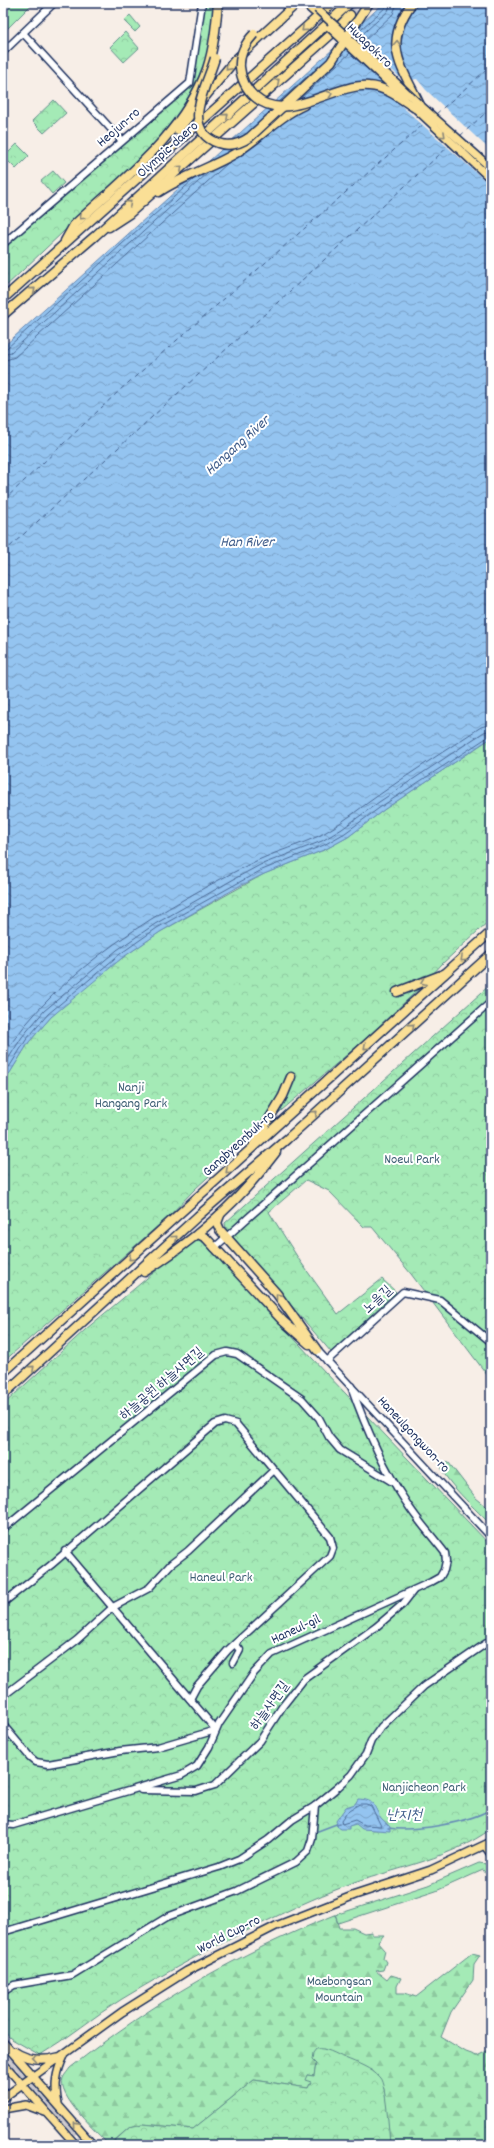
<svg xmlns="http://www.w3.org/2000/svg" width="494" height="2148" viewBox="0 0 494 2148" font-family="Dekko,'Poor Story',sans-serif">
<defs>
<pattern id="forest-firs" width="22" height="20" patternUnits="userSpaceOnUse"><rect width="22" height="20" fill="#a4eab6"/><path d="M5 1l3.5 6h-7zM16 11l3.5 6h-7z" fill="#8dc99f"/></pattern>
<pattern id="park-crowns" width="20" height="18" patternUnits="userSpaceOnUse"><rect width="20" height="18" fill="#a4eab6"/><path d="M2 6a3 3 0 1 1 6 0M12 15a3 3 0 1 1 6 0" fill="none" stroke="#8dc99f"/></pattern>
<pattern id="water-waves" width="16" height="10" patternUnits="userSpaceOnUse"><rect width="16" height="10" fill="#94c4f0"/><path d="M0 5q4-4 8 0t8 0" fill="none" stroke="#78a0c6"/></pattern>
</defs>
<rect width="100%" height="100%" fill="#f7eee7"/>
<filter id="ink" filterUnits="userSpaceOnUse"><feTurbulence type="fractalNoise" baseFrequency=".025" numOctaves="2"/><feDisplacementMap in="SourceGraphic" scale="8" xChannelSelector="R" yChannelSelector="G"/><feConvolveMatrix kernelMatrix="1 2 1 2 8 2 1 2 1" color-interpolation-filters="sRGB"/></filter>
<g filter="url(#ink)">
<g fill="#a4eab6" stroke="#608c8a">
<path d="M 3,3 L 33,3 L 5,31 L 3,29 Z"/>
<path d="M 479,1863 L 487,1864 L 491,1869 L 491,1880 L 483,1870 L 436,1891 L 338,1923 L 335,1915 L 428,1885 Z"/>
</g>
<g fill="url(#forest-firs)" stroke="#608c8a">
<path d="M 446,1462 L 449,1463 L 476,1498 L 491,1510 L 491,1525 C 481,1514 438,1476 441,1463 Z"/>
<path d="M 335,1915 L 339,1928 L 353,1928 L 364,1933 L 372,1932 L 372,1935 L 384,1935 L 378,1942 L 385,1950 L 383,1958 L 386,1962 L 383,1970 L 376,1971 L 387,1980 L 391,1975 L 401,1978 L 397,1986 L 397,1993 L 405,1993 L 416,1997 L 472,1953 L 480,1955 L 474,1964 L 473,1980 L 451,2012 L 441,2037 L 466,2052 L 477,2056 L 491,2049 L 491,2145 L 390,2145 L 384,2089 L 373,2071 L 323,2049 L 316,2064 L 314,2076 L 307,2075 L 311,2082 L 308,2088 L 254,2080 L 193,2129 L 142,2124 L 130,2127 L 109,2145 C 97,2132 56,2096 63,2078 C 65,2074 68,2071 70,2068 C 153,2002 237,1954 335,1915 Z"/>
</g>
<g fill="url(#park-crowns)" stroke="#608c8a">
<path d="M 203,3 L 215,3 C 214,16 213,30 210,43 C 204,78 184,110 163,137 L 3,289 L 3,245 L 192,82 Z"/>
<path d="M 130,15 L 140,27 L 135,32 L 124,21 Z"/>
<path d="M 125,32 L 139,48 L 124,62 L 110,47 Z"/>
<path d="M 54,100 L 66,113 L 44,133 L 32,121 Z"/>
<path d="M 17,144 L 29,156 L 16,169 L 4,157 Z"/>
<path d="M 53,171 L 64,183 L 52,194 L 41,181 Z"/>
<path d="M 491,738 L 491,919 L 442,964 L 421,987 L 362,1042 L 262,1127 L 194,1190 L 168,1217 L 3,1362 L 3,1084 L 29,1042 L 51,1017 L 83,988 L 122,958 L 160,932 L 264,874 L 326,849 L 348,837 L 385,809 Z"/>
<path d="M 491,984 L 491,1380 L 411,1274 L 372,1227 L 364,1227 L 329,1191 L 306,1180 L 269,1212 L 300,1261 L 338,1314 L 382,1279 L 396,1292 L 331,1352 L 226,1229 L 225,1223 Z"/>
<path d="M 195,1238 L 201,1238 L 325,1372 L 491,1546 L 491,1829 C 451,1858 400,1867 354,1883 C 326,1893 297,1906 271,1919 C 220,1943 170,1970 122,1999 C 94,2016 69,2038 40,2055 L 10,2038 L 3,2030 L 3,1405 L 86,1329 Z"/>
<path d="M 316,2049 C 325,2047 336,2054 345,2058 C 357,2063 372,2068 380,2078 C 386,2085 389,2132 390,2145 L 110,2145 L 130,2127 L 142,2124 L 193,2129 L 254,2080 L 308,2088 L 311,2082 L 305,2080 L 307,2075 L 314,2076 L 316,2064 L 312,2060 L 313,2053 Z"/>
</g>
<g fill="url(#water-waves)" stroke="#6488b6">
<path d="M 384,3 L 491,3 L 491,738 L 385,809 L 348,837 L 326,849 L 264,874 L 238,887 L 160,932 L 122,958 L 51,1017 L 29,1042 L 3,1084 L 3,347 Z"/>
<path d="M 358,1799 C 373,1800 373,1803 379,1815 C 381,1819 387,1823 390,1827 L 390,1831 L 362,1829 L 356,1824 L 349,1826 L 349,1829 L 341,1829 L 338,1827 L 336,1821 L 346,1807 L 355,1804 Z"/>
</g>
<path fill="#f7eee7" d="M 349,31 L 404,81 L 417,79 L 426,90 L 491,151 L 491,186 L 397,102 L 396,92 L 340,40 Z"/>
<g fill="none" stroke-linecap="round" stroke-linejoin="round">
<g stroke="#4b6b98" stroke-width="1">
<path d="M 355,34 L 385,8 L 386,3"/>
<path d="M 356,40 L 388,11 L 391,3"/>
<path d="M 361,44 L 393,14 L 397,3"/>
<path d="M 300,99 L 350,53"/>
<path d="M 280,101 L 313,71"/>
<path d="M 3,350 L 7,348 L 194,179"/>
<path d="M 3,355 L 11,352 L 209,172"/>
<path d="M 3,361 L 15,357 L 228,163"/>
<path d="M 3,1056 C 56,970 167,905 256,861 C 277,851 300,845 321,835 C 341,824 357,810 376,797 C 410,773 446,750 481,727 L 491,724"/>
<path d="M 3,1067 L 22,1037 L 44,1011 L 117,950 L 155,924 L 234,879 L 260,865 L 322,841 L 342,829 L 379,802 L 484,732 L 491,730"/>
<path d="M 3,1077 L 26,1040 L 48,1014 L 120,954 L 157,928 L 236,884 L 262,870 L 324,845 L 345,833 L 382,806 L 491,735"/>
<path d="M 360,1804 L 366,1804 L 371,1806 L 381,1826 L 364,1825 L 355,1820 L 342,1824 L 341,1821 L 349,1810 Z"/>
</g>
<g stroke="#6488b6" stroke-width="1.5">
<path d="M 388,1828 C 414,1832 468,1823 491,1809"/>
<path d="M 318,1831 L 339,1823"/>
</g>
<g stroke="#3f5c8a" stroke-width="1" stroke-dasharray="5 4" stroke-linecap="butt">
<path d="M 436,114 L 491,66"/>
<path d="M 460,136 L 491,108"/>
<path d="M 3,501 L 120,390 L 426,122"/>
<path d="M 3,553 L 450,145"/>
</g>
<g stroke="#cbc8cc" stroke-width="7" stroke-dasharray="7 3.5" stroke-linecap="butt">
<path d="M 3,2049 L 88,2145"/>
<path d="M 3,2056 L 71,2133"/>
</g>
<path stroke="#cbc8cc" stroke-width="8" stroke-dasharray="8 4" stroke-linecap="butt" d="M 350,15 L 358,3"/>
<defs>
<g id="minor">
<path d="M 23,33 L 122,141"/>
<path d="M 3,52 L 54,3"/>
<path d="M 3,244 L 190,83 L 202,3"/>
<path d="M 214,1248 L 491,1002"/>
<path d="M 317,1350 L 491,1537"/>
<path d="M 327,1361 L 403,1292 L 440,1300 L 491,1342"/>
<path d="M 3,1529 L 216,1355 L 227,1352 L 237,1354 L 302,1399 L 319,1418 L 329,1437 L 340,1450 L 394,1483"/>
<path d="M 3,1603 L 51,1565 L 215,1424 L 225,1421 L 236,1424 L 330,1537 L 333,1548 L 330,1556 L 228,1650 L 197,1686 L 190,1699"/>
<path d="M 233,1663 L 240,1650 L 235,1644"/>
<path d="M 3,1696 L 77,1640 L 113,1607 L 149,1588 L 171,1564 L 188,1551 L 274,1470"/>
<path d="M 3,1725 L 30,1757 L 36,1762 L 48,1764 L 120,1751 L 158,1747 L 216,1730 L 65,1551"/>
<path d="M 141,1790 L 196,1791 L 215,1785 L 260,1741 L 282,1707 L 304,1679 L 376,1627 L 403,1604 L 413,1591"/>
<path d="M 3,1824 L 13,1825 L 182,1775 L 197,1766 L 209,1747 L 219,1724 L 254,1673 L 272,1654 L 431,1582 L 440,1577 L 444,1570 L 446,1561 L 445,1553 C 432,1536 417,1520 406,1502 C 382,1466 365,1426 351,1386"/>
<path d="M 3,1932 L 219,1867 L 239,1859 L 268,1840 L 292,1820 L 315,1806 L 338,1787 L 351,1775 L 366,1754 L 371,1741 L 381,1727 L 424,1686 L 491,1640"/>
<path d="M 3,1992 L 14,1985 L 72,1975 L 167,1917 L 237,1891 L 296,1862 L 308,1851 L 312,1839 L 315,1806"/>
</g>
<g id="major">
<path d="M 304,3 L 314,12"/>
<path d="M 420,105 L 491,168"/>
<path d="M 415,108 L 491,179"/>
<path d="M 485,1846 L 491,1854"/>
<path d="M 3,2042 L 93,2145"/>
<path d="M 14,2051 C 27,2060 43,2061 58,2057"/>
<path d="M 3,2063 L 76,2145"/>
<path d="M 3,2098 L 122,2012 L 187,1971 L 276,1926 L 355,1895 L 431,1870 L 491,1842"/>
<path d="M 58,2104 C 54,2086 56,2072 64,2056"/>
<path d="M 3,2109 L 26,2105 L 45,2112"/>
</g>
<g id="highway">
<path d="M 412,3 C 382,45 401,65 420,105"/>
<path d="M 178,130 L 235,60 L 297,3"/>
<path d="M 159,192 C 183,176 211,168 236,153 C 260,138 279,116 304,105"/>
<path d="M 109,227 L 129,214 L 336,30 L 350,15"/>
<path d="M 65,241 L 74,225 C 123,179 183,135 207,69 C 214,48 216,25 218,3"/>
<path d="M 3,299 L 333,3"/>
<path d="M 3,315 L 95,236 L 350,3"/>
<path d="M 397,992 L 444,974"/>
<path d="M 254,1144 L 283,1096 L 291,1077"/>
<path d="M 220,1215 L 217,1223 L 220,1230 L 277,1294 L 317,1350"/>
<path d="M 198,1234 L 206,1238 L 283,1321 L 309,1344"/>
<path d="M 144,1272 C 195,1240 240,1201 276,1152"/>
<path d="M 3,1373 L 491,932"/>
<path d="M 3,1395 L 198,1216 L 287,1139 L 491,954"/>
</g>
</defs>
<use href="#minor" stroke="#1b2f5e" stroke-width="9"/>
<use href="#major" stroke="#1b2f5e" stroke-width="10"/>
<use href="#highway" stroke="#1b2f5e" stroke-width="11"/>
<use href="#minor" stroke="#fff" stroke-width="6"/>
<use href="#major" stroke="#fadf96" stroke-width="7"/>
<use href="#highway" stroke="#fadf96" stroke-width="8"/>
<defs>
<g id="major-bridge">
<path d="M 317,9 L 420,105"/>
<path d="M 330,28 L 404,97"/>
</g>
<g id="highway-bridge">
<path d="M 254,34 C 246,42 239,55 240,67 C 241,79 246,89 255,97 C 286,125 333,83 369,86 C 387,87 401,99 415,108"/>
<path d="M 215,58 C 208,84 179,129 218,143 C 229,147 240,144 250,137 L 331,62 L 369,3"/>
</g>
</defs>
<use href="#major-bridge" stroke="#1b2f5e" stroke-width="10" stroke-linecap="butt"/>
<use href="#highway-bridge" stroke="#1b2f5e" stroke-width="11" stroke-linecap="butt"/>
<use href="#major-bridge" stroke="#fadf96" stroke-width="7"/>
<use href="#highway-bridge" stroke="#fadf96" stroke-width="8"/>
</g>
<defs><path id="oneway-chevron" d="M-2-3.5L2.5 0L-2 3.5" fill="none" stroke-width="1.6" stroke-linecap="round" stroke-linejoin="round"/></defs>
<g stroke="#8a877a">
<use href="#oneway-chevron" transform="translate(304 29) rotate(138)"/>
<use href="#oneway-chevron" transform="translate(397 43) rotate(-87)"/>
<use href="#oneway-chevron" transform="translate(228 68) rotate(131)"/>
<use href="#oneway-chevron" transform="translate(277 81) rotate(-41)"/>
<use href="#oneway-chevron" transform="translate(330 94) rotate(-19)"/>
<use href="#oneway-chevron" transform="translate(226 116) rotate(-42)"/>
<use href="#oneway-chevron" transform="translate(443 135) rotate(43)"/>
<use href="#oneway-chevron" transform="translate(180 168) rotate(-42)"/>
<use href="#oneway-chevron" transform="translate(129 203) rotate(-42)"/>
<use href="#oneway-chevron" transform="translate(82 217) rotate(137)"/>
<use href="#oneway-chevron" transform="translate(33 290) rotate(-41)"/>
<use href="#oneway-chevron" transform="translate(463 959) rotate(137)"/>
<use href="#oneway-chevron" transform="translate(423 982) rotate(159)"/>
<use href="#oneway-chevron" transform="translate(412 1026) rotate(-42)"/>
<use href="#oneway-chevron" transform="translate(366 1047) rotate(138)"/>
<use href="#oneway-chevron" transform="translate(315 1113) rotate(-42)"/>
<use href="#oneway-chevron" transform="translate(228 1171) rotate(138)"/>
<use href="#oneway-chevron" transform="translate(175 1238) rotate(-43)"/>
<use href="#oneway-chevron" transform="translate(131 1258) rotate(138)"/>
<use href="#oneway-chevron" transform="translate(278 1296) rotate(-129)"/>
<use href="#oneway-chevron" transform="translate(32 1368) rotate(-42)"/>
<use href="#oneway-chevron" transform="translate(35 2058) rotate(-171)"/>
<use href="#oneway-chevron" transform="translate(76 2125) rotate(-132)"/>
</g>
</g>
<g text-anchor="middle" dominant-baseline="central" stroke-width="4" stroke-linejoin="round" paint-order="stroke">
<g font-size="14" fill="#1b2f5e" stroke="#fff">
<text transform="translate(369 46) rotate(44)">Hwagok-ro</text>
<text transform="translate(119 128) rotate(-41)">Heojun-ro</text>
<text transform="translate(168 150) rotate(-42)">Olympic-daero</text>
<text transform="translate(239 1144) rotate(-42)">Gangbyeonbuk-ro</text>
<text transform="translate(378 1300) rotate(-43)">노을길</text>
<text transform="translate(162 1384) rotate(-40)">하늘공원 하늘사면길</text>
<text transform="translate(413 1435) rotate(47)">Haneulgongwon-ro</text>
<text transform="translate(296 1630) rotate(-25)">Haneul-gil</text>
<text transform="translate(270 1706) rotate(-54)">하늘사면길</text>
<text transform="translate(229 1935) rotate(-27)">World Cup-ro</text>
</g>
<g font-size="14" fill="#3d5e74" stroke="#fff">
<text x="131" y="1088">Nanji<tspan x="131" dy="16">Hangang Park</tspan></text>
<text x="412" y="1160">Noeul Park</text>
<text x="221" y="1578">Haneul Park</text>
<text x="424" y="1788">Nanjicheon Park</text>
<text x="339" y="1982">Maebongsan<tspan x="339" dy="16">Mountain</tspan></text>
</g>
<g font-size="15" font-style="italic" fill="#3f5c8a" stroke="#fff">
<text transform="translate(238 446) rotate(-42)">Hangang River</text>
<text x="247" y="543">Han River</text>
<text x="404" y="1816">난지천</text>
</g>
</g>
<rect width="494" height="2148" fill="none" stroke="#fff" stroke-width="16"/>
<rect x="8" y="8" width="478" height="2132" fill="none" stroke="#1b2f5e" stroke-width="1.5" filter="url(#ink)"/>
</svg>
